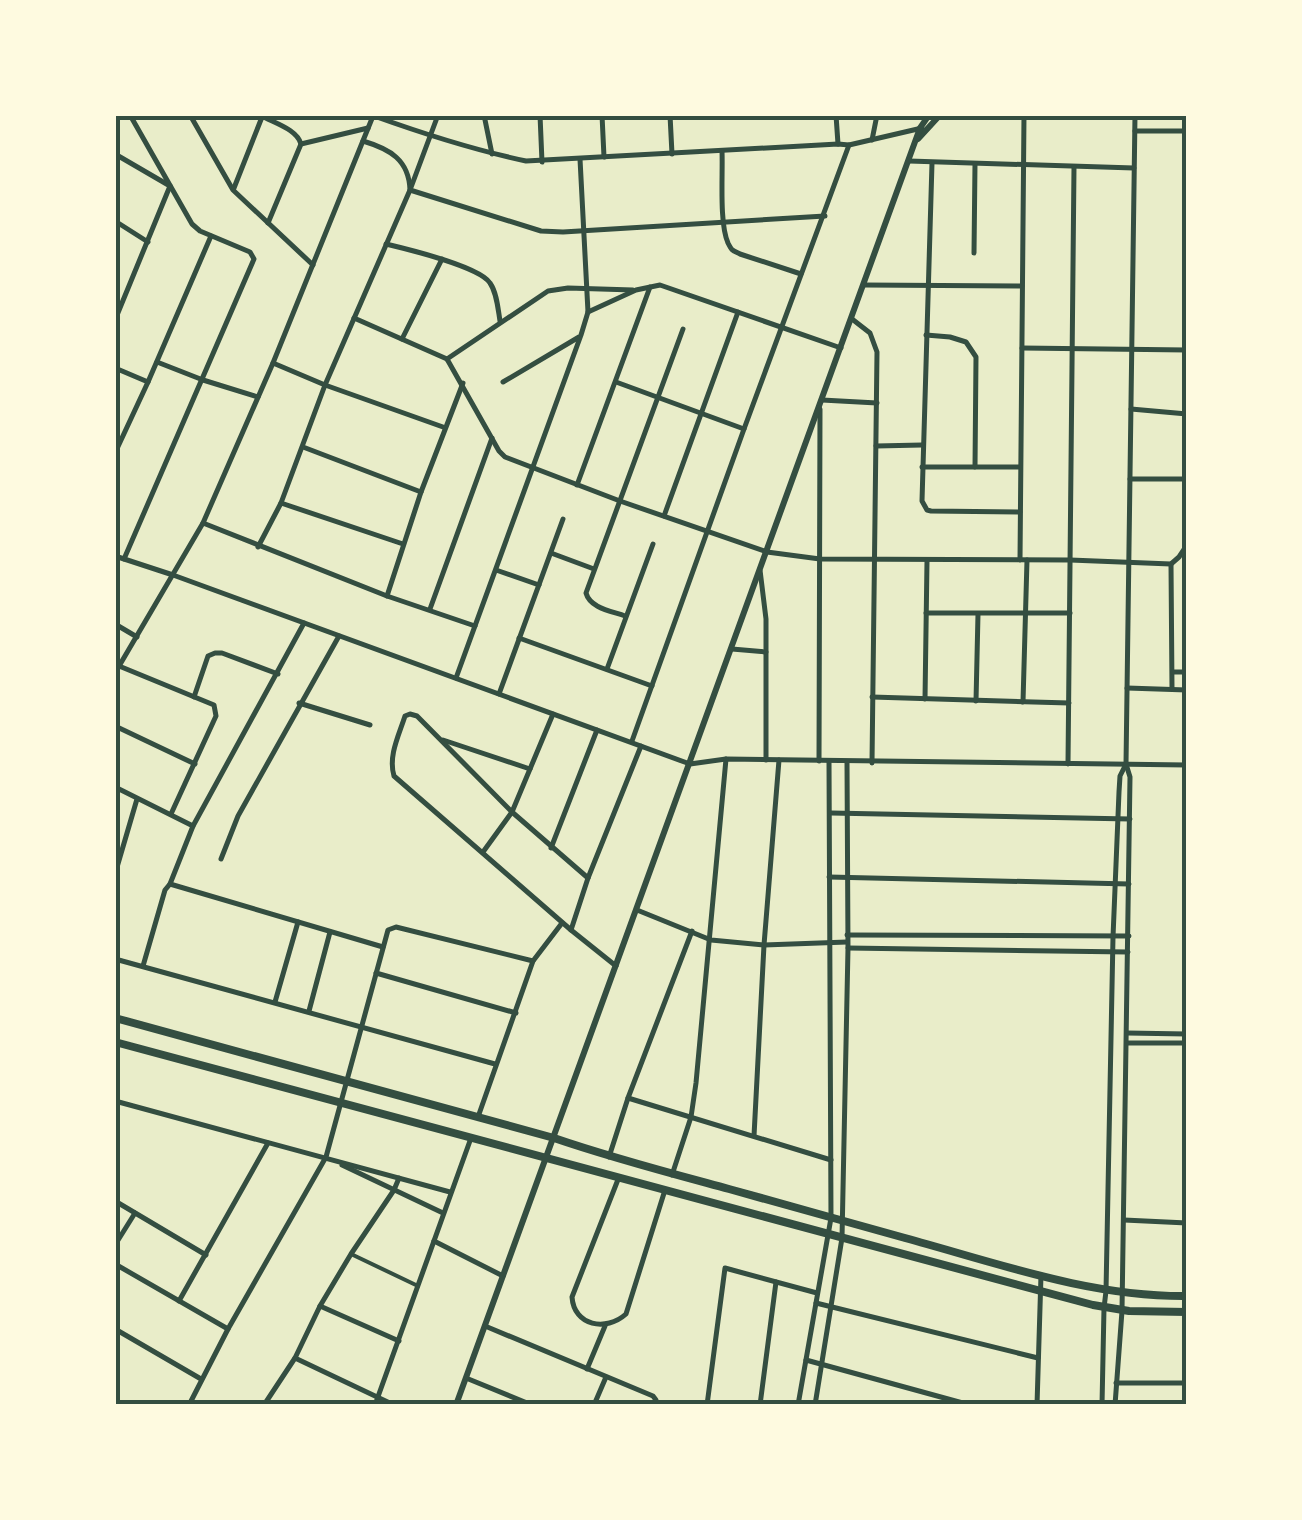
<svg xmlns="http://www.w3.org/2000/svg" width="1302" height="1520" viewBox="0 0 1302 1520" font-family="Quicksand,sans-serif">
<rect width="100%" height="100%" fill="#e9edc9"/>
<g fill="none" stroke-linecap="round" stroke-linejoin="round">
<path stroke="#344e41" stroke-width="4" d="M 351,1254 L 418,1286"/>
<g stroke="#344e41" stroke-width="5">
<path d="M 190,115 L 233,190 L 313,265"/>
<path d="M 260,115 C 274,123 297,129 301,144"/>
<path d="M 484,115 L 492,154"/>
<path d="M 540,115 L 542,162"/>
<path d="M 602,115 L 604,157"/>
<path d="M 670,115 L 672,154"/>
<path d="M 836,115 L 838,144"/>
<path d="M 374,116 C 424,134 474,150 526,161 L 838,144 L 849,145"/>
<path d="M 1135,131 L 1187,131"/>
<path d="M 872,140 L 877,115"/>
<path d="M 363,141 C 390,149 409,160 410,190 L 541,231 L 563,232 L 825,216"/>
<path d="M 722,151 C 723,174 719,223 728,243 C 732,251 732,250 740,254 L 801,274"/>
<path d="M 115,154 L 170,186 L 115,320"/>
<path d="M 909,161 L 1134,168"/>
<path d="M 932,163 L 922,501 L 927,510 L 931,511 L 1020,512"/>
<path d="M 234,188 L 262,117"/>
<path d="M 115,221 L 148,242"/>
<path d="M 268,223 L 301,144 L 368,128"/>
<path d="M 386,244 C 407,249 480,267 490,283 C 497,293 498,309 500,321"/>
<path d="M 974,253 L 975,164"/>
<path d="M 864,285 L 1022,286"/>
<path d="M 588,312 L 636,290 L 660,285 L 841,348"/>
<path d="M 354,318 L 447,359 L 499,451 L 505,457 L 620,501 L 767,552 L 820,559 L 1070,560 L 1171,564 L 1179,557 L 1187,545"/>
<path d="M 852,319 L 870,333 L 877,352 L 872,763"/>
<path d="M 926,335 L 950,337 L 966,342 L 976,357 L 975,467"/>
<path d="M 402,339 L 442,259"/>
<path d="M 1022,348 L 1187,350"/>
<path d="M 447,359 L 548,291 L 568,288 L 633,290"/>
<path d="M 157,362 L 203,380 L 258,397"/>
<path d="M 273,363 L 325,385 L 443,427"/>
<path d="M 115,368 L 148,382"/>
<path d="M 503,382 L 579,337"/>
<path d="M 616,382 L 744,429"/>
<path d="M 822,400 L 877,403"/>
<path d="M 1131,409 L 1187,414"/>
<path d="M 876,446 L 922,445"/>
<path d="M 303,447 L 421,492"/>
<path d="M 115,453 L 148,382 L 211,236"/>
<path d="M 922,467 L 1020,467"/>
<path d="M 1130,479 L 1187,479"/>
<path d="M 577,485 L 650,287"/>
<path d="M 281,503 L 403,544"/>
<path d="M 664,516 L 738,312"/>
<path d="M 203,523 L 387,596 L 475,626"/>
<path d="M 258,547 L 281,503 L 325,385 L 410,190 L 438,115"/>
<path d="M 551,553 L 594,569"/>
<path d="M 115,556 L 173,575 L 690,764 L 726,759 L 1187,765"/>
<path d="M 124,559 L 254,259 L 250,252 L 200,231 L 192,224 L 130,115"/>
<path d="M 1020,560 L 1024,115"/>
<path d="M 1171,564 L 1172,689"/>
<path d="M 496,570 L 539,585"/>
<path d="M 760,570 L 766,619 L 766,760"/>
<path d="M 387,596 L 421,492 L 463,383"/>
<path d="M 430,609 L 492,438"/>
<path d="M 926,613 L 1070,613"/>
<path d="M 625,616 C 611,611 590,608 586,593 L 683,329"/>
<path d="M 115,624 L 137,637"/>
<path d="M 519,638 L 652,686"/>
<path d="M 732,649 L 766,652"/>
<path d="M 119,666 L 214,705 L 216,716 L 171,814"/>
<path d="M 607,669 L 653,544"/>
<path d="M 1173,672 L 1187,672"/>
<path d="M 115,673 L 203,523 L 273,363 L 373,116"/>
<path d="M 456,678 L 581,335 L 588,312 L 580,159"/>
<path d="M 1127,688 L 1187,690"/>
<path d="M 499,694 L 563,519"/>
<path d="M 194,697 L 208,656 L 215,653 L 222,653 L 278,674"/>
<path d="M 872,697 L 1069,703"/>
<path d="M 925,699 L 927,561"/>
<path d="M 976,701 L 978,614"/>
<path d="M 1023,702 L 1027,560"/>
<path d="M 299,703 L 370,725"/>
<path d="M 115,726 L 195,764"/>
<path d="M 443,740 L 530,769"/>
<path d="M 632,741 L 744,429 L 849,145 L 922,128"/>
<path d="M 819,761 L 820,409"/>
<path d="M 1068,764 L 1074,167"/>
<path d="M 115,787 L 193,826 L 170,884 L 165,890 L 143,966"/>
<path d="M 831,813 L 1130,819"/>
<path d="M 193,826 L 304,623"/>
<path d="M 551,848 L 597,730"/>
<path d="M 483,852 L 512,812 L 553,714"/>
<path d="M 221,859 L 238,816 L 339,636"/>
<path d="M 115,874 L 137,799"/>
<path d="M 829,877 L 1129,884"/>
<path d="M 588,878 L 512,812 L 417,716 L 410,714 L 405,716 C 399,735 388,756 394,776 L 571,930 L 616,966"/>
<path d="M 170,884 L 383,947"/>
<path d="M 637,910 L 711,940 L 764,945 L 847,942"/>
<path d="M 571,930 L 588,878 L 641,746"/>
<path d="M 847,935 L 1129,936"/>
<path d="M 848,948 L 1128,952"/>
<path d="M 115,959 L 495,1064"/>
<path d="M 376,973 L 516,1013"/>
<path d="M 275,1002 L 298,922"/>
<path d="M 309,1011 L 330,932"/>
<path d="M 1127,1033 L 1187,1034"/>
<path d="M 1127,1043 L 1187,1043"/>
<path d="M 628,1098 L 831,1160"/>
<path d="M 115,1101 L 450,1192"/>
<path d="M 478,1117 L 533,961 L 562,923"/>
<path d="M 754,1136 L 764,945 L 779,760"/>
<path d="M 609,1157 L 628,1098 L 692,931"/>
<path d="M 342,1165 L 443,1213"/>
<path d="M 672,1175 L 691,1117 L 696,1083 L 726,759"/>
<path d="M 619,1177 L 572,1297 C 574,1326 606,1332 626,1314 L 665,1190"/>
<path d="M 115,1201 L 206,1255"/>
<path d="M 1124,1220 L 1187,1223 L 1187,1219"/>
<path d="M 434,1241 L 503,1276"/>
<path d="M 115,1245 L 135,1213"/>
<path d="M 115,1264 L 228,1329"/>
<path d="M 179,1301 L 268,1143"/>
<path d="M 816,1303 L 1038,1358"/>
<path d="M 320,1306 L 399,1341"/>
<path d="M 485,1326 L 653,1396 L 656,1400 L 654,1405"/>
<path d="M 115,1329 L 201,1379"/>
<path d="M 295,1358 L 394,1405"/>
<path d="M 806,1360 L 970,1405"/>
<path d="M 587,1369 L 605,1326"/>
<path d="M 466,1378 L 532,1405"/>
<path d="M 1116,1383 L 1187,1383"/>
<path d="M 189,1405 L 228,1329 L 326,1157 L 388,930 L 396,927 L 533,961"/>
<path d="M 264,1405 L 295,1358 L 320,1306 L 351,1254 L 394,1190 L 399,1178"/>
<path d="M 375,1405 L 471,1138"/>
<path d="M 594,1405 L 606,1377"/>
<path d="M 707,1405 L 725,1268 L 817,1293"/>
<path d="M 760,1405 L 776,1282"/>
<path d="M 798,1405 L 831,1218 L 829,761"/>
<path d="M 815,1405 L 842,1238 L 848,948 L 847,762"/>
<path d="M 1037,1405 L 1041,1275"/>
<path d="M 1102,1405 L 1104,1308 L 1106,1291 L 1113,937 L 1119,792 L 1120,776 L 1126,764"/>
<path d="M 1115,1405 L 1122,1311 L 1130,777 L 1126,764 L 1135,115"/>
</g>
<g stroke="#344e41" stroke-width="6">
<path d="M 918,139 L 940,115"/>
<path d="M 456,1405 L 920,128 L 929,115"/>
</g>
<g stroke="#344e41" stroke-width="8">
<path d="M 115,1018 L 554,1138 C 612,1158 670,1173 729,1189 C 788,1205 846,1222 905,1238 C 997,1263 1090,1297 1187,1296"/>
<path d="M 115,1042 L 1093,1305 L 1129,1311 L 1187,1312"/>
</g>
</g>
<rect width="1302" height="1520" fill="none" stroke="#fefae0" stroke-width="235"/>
<rect x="118" y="118" width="1066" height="1284" fill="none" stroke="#344e41" stroke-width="4"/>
</svg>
